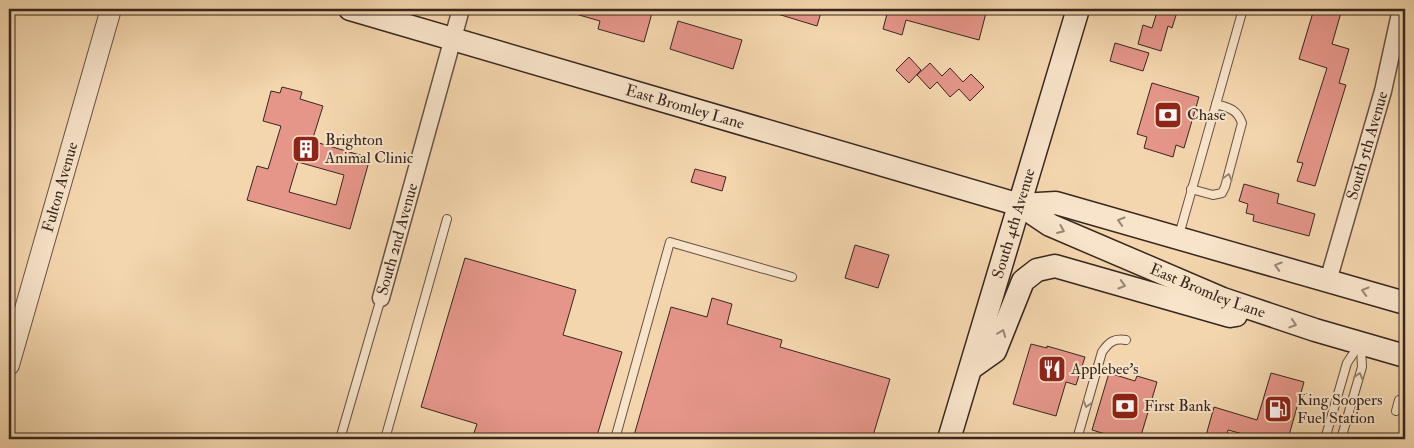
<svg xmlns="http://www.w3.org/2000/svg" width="1414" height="448" viewBox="0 0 1414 448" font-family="'IM FELL Double Pica',serif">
<rect width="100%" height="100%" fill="#f4d6ae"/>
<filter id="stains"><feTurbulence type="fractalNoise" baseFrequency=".004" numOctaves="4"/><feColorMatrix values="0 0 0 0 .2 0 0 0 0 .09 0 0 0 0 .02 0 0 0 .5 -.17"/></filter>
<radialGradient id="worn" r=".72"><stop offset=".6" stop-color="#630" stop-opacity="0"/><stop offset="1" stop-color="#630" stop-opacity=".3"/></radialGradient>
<g fill="#e59689" stroke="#37271f" fill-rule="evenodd">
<path d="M 572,9 L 639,9 L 652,13 L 644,42 L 598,29 L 600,21 L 572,13 Z"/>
<path d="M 771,9 L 822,9 L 817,26 L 771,12 Z"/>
<path d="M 883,9 L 987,9 L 979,40 L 906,20 L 902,35 L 883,29 L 887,14 L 882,13 Z"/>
<path d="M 1158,9 L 1178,9 L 1172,28 L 1168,26 L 1161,51 L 1138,44 L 1143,25 L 1152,28 Z"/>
<path d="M 1314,9 L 1342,9 L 1332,44 L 1349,49 L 1339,83 L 1346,85 L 1315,186 L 1297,181 L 1303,163 L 1297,162 L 1327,68 L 1299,59 Z"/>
<path d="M 678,21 L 742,40 L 733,69 L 670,49 Z"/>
<path d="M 1115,43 L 1149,53 L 1143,71 L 1110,61 Z"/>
<path d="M 909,57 L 921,70 L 909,83 L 896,70 Z"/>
<path d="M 930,63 L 942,76 L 950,68 L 963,82 L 971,74 L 984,87 L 970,101 L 959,89 L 950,97 L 937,82 L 930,89 L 917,75 Z"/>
<path d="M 1152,83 L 1199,97 L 1184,148 L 1176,145 L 1173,157 L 1144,148 L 1147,137 L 1137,134 Z"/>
<path d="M 282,87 L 302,92 L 300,99 L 323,106 L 312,141 L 370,158 L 350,229 L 247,200 L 257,166 L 268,169 L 281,126 L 263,121 L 271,91 L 280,93 ZM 298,162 L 344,175 L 336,205 L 289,192 Z"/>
<path d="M 695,169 L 726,177 L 722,191 L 691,182 Z"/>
<path d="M 1244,184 L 1279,194 L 1277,203 L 1315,214 L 1309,236 L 1253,221 L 1254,215 L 1246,213 L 1248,204 L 1239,201 Z"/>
<path d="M 855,245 L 889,255 L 878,288 L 845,278 Z"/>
<path d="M 465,258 L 576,290 L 563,335 L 622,352 L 596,439 L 472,439 L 477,424 L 421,407 Z"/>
<path d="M 712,298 L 732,304 L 727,324 L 782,340 L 780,347 L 890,379 L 872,439 L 633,439 L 671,307 L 707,317 Z"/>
<path d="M 1031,344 L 1047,348 L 1047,346 L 1085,357 L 1076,385 L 1066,382 L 1056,416 L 1013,404 Z"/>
<path d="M 1109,373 L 1135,381 L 1137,376 L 1157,382 L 1140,439 L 1122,439 L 1092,430 Z"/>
<path d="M 1271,373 L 1304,382 L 1288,439 L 1262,439 L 1228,430 L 1226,439 L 1205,439 L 1214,407 L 1257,420 Z"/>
</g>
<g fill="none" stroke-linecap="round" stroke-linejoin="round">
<defs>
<g id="service">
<path d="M 1191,189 L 1213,195 L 1222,193 L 1225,187 L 1242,123 C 1237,109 1229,108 1216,104"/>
<path d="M 1179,235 L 1243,9"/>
<path d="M 1396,411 L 1399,400 L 1405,402"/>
<path d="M 340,439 L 381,298"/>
<path d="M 385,439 L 447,219"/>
<path d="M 615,439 L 670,242 L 792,277"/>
<path d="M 1077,439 L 1102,352 C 1109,342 1114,338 1126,340"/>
<path d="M 1325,439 L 1347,363 L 1359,345"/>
<path d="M 1341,439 L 1362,367 L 1361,346"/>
</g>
<g id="minor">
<path id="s1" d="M 1328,281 L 1383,91 L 1401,9"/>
<path id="s2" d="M 381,298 L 461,9"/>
</g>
<g id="tertiary">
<path id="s3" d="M 9,365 L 111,9"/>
</g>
<g id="secondary">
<path id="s4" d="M 350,9 L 1020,205 L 1050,225 L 1223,299 L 1315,330 L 1405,356"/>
<path d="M 1020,205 L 1056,203 L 1405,303"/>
<path d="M 971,368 L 995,351 L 1023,281 L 1037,270 L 1055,266 L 1230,316 L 1236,315"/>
<path id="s5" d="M 949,439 L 1078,9"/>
</g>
</defs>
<use href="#service" stroke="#665343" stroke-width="10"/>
<use href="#minor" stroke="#665343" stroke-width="19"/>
<use href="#tertiary" stroke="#665343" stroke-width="22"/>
<use href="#secondary" stroke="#37271f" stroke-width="25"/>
<use href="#service" stroke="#f8e4ca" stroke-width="8"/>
<use href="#minor" stroke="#f8e4ca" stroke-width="16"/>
<use href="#tertiary" stroke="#f8e4ca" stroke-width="20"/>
<use href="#secondary" stroke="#f8e4ca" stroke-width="22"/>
</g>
<defs><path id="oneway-chevron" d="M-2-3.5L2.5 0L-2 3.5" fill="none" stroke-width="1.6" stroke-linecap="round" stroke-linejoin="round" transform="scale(1.25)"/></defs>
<g stroke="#988674">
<use href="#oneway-chevron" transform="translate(1228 177) rotate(-75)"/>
<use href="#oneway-chevron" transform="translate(1121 221) rotate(-164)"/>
<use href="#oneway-chevron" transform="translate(1061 230) rotate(23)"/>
<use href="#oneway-chevron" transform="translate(1278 266) rotate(-164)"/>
<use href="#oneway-chevron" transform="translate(1122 285) rotate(16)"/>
<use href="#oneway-chevron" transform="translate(1365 291) rotate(-164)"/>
<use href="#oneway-chevron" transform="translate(1293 324) rotate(18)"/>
<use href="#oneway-chevron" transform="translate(1002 333) rotate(-69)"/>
<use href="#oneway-chevron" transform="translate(1359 376) rotate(-74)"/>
<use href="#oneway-chevron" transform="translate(1087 404) rotate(106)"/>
</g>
<defs>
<symbol id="bank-square" viewBox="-11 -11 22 22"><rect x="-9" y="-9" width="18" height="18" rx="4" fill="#8f2418" stroke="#f8e4ca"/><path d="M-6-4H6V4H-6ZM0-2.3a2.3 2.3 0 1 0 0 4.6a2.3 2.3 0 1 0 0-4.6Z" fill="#fff"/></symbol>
<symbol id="building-square" viewBox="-11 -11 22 22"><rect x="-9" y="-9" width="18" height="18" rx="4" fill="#8f2418" stroke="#f8e4ca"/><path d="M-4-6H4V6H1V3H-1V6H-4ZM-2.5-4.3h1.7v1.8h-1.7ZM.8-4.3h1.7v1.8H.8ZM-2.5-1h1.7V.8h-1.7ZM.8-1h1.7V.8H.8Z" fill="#fff"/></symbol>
<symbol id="restaurant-square" viewBox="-11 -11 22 22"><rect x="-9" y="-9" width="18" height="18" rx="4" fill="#8f2418" stroke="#f8e4ca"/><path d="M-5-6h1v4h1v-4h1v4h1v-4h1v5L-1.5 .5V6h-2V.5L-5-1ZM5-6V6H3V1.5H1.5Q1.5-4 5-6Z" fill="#fff"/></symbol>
<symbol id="fuel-square" viewBox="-11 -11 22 22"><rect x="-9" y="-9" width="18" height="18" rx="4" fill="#8f2418" stroke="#f8e4ca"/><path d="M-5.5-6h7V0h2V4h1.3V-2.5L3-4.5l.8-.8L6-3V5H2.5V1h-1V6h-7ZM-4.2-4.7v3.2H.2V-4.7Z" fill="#fff"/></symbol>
</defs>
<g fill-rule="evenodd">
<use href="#bank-square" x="1152" y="99" width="32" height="32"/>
<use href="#building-square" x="290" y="133" width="32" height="32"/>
<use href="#restaurant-square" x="1036" y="353" width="32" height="32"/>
<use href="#bank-square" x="1109" y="390" width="32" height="32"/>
<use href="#fuel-square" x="1262" y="393" width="32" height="32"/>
</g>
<g text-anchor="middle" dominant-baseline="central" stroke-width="4" stroke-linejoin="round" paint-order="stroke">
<g font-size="16" fill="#37271f" stroke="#f8e4ca">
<text stroke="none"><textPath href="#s4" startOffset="349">East Bromley Lane</textPath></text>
<text stroke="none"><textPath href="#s1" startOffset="141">South 5th Avenue</textPath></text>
<text stroke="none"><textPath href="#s3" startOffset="185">Fulton Avenue</textPath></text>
<text stroke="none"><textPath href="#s5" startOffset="225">South 4th Avenue</textPath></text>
<text stroke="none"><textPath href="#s2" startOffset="61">South 2nd Avenue</textPath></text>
<text stroke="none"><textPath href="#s4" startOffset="905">East Bromley Lane</textPath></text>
</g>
<g font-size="16" fill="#37271f" stroke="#f8e4ca" text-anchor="start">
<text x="1187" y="115">Chase</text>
<text x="325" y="140">Brighton<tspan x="325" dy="18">Animal Clinic</tspan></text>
<text x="1071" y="369">Applebee's</text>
<text x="1297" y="400">King Soopers<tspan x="1297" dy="18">Fuel Station</tspan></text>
<text x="1144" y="406">First Bank</text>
</g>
</g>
<rect width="1414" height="448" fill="none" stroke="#f4d6ae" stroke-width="30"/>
<rect x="10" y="10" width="1394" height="428" fill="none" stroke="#37271f" stroke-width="2.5"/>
<rect x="15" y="15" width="1384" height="418" fill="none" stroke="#37271f"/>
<rect width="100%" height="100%" filter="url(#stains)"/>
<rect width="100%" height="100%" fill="url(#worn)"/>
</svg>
